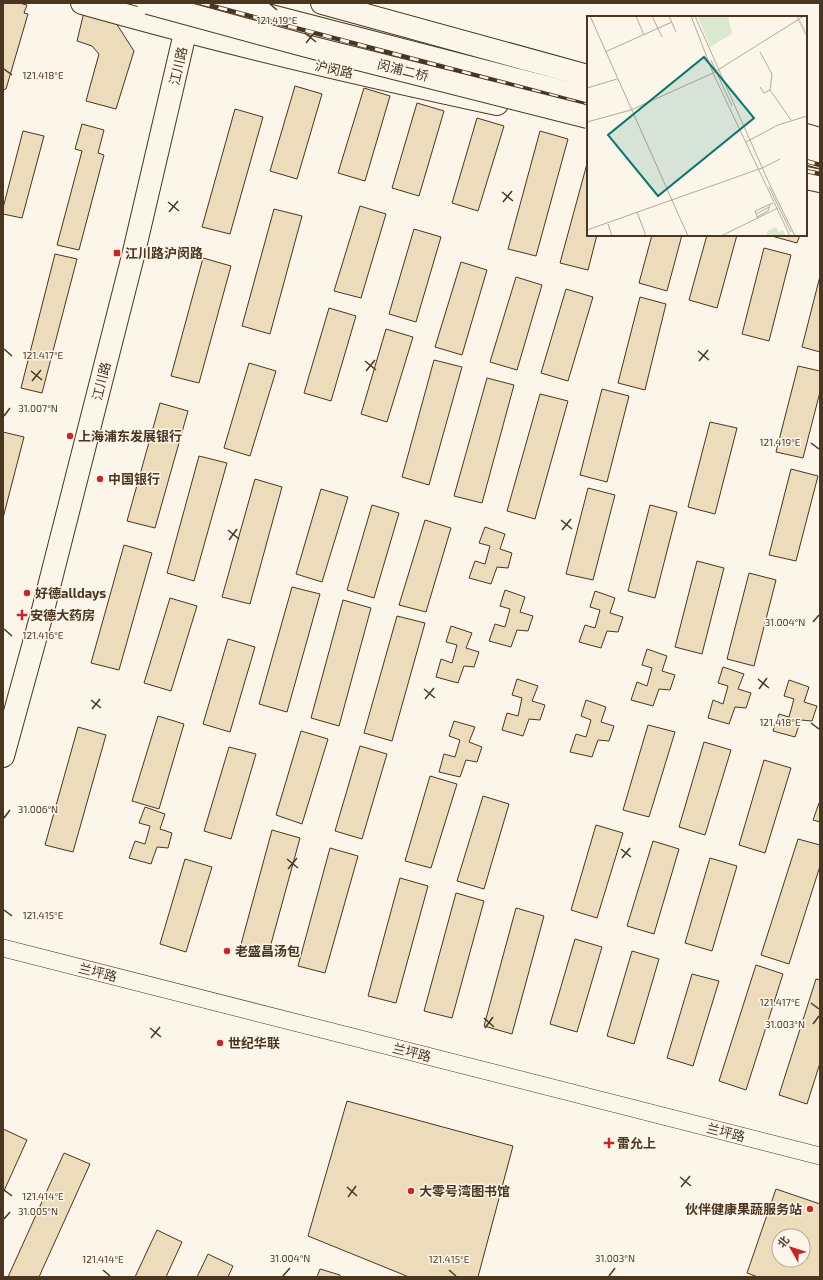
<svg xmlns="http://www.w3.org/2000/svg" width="823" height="1280" viewBox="0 0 823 1280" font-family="'Exo 2','Noto Sans SC',sans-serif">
<rect width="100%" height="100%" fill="#fbf6e9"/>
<g fill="#ecdcbc" stroke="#4a3520" fill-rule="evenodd">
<path d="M 3,3 L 19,3 L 27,5 L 24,13 L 28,14 L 6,89 L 3,90 Z"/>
<path d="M 84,12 L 114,20 L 134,51 L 116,109 L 86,101 L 99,54 L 92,46 L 77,41 Z"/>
<path d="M 295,86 L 322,94 L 297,179 L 270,171 Z"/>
<path d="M 364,88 L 390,96 L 365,181 L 338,173 Z"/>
<path d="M 417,103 L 444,111 L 419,196 L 392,188 Z"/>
<path d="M 235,109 L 263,117 L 230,234 L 202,227 Z"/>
<path d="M 477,118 L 504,126 L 478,211 L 452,203 Z"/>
<path d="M 82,124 L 104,130 L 98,153 L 104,155 L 79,250 L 57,245 L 82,151 L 75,149 Z"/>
<path d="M 23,131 L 44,136 L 22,218 L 3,214 L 3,208 Z"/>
<path d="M 540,131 L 568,139 L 536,256 L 508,249 Z"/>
<path d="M 588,160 L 588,235 L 597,235 L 588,270 L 560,263 Z"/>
<path d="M 360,206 L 386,214 L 361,298 L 334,291 Z"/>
<path d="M 274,209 L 302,216 L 270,334 L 242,326 Z"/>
<path d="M 414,229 L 441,237 L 416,322 L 389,314 Z"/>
<path d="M 652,235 L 682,235 L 667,291 L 639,283 Z"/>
<path d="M 707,235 L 737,235 L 717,308 L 689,300 Z"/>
<path d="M 768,235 L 800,235 L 797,243 Z"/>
<path d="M 764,248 L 791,255 L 769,341 L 742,334 Z"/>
<path d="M 55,254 L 77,259 L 42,393 L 21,388 Z"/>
<path d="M 203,258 L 231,266 L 199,383 L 171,376 Z"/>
<path d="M 461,262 L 487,270 L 462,355 L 435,347 Z"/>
<path d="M 820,276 L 820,352 L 802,347 Z"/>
<path d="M 516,277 L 542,285 L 517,370 L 490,362 Z"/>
<path d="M 566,289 L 593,297 L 568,381 L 541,373 Z"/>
<path d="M 640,297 L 666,304 L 645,390 L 618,383 Z"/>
<path d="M 329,308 L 356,316 L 331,401 L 304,393 Z"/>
<path d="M 386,329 L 413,337 L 387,422 L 361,414 Z"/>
<path d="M 434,360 L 462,367 L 429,485 L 402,477 Z"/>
<path d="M 249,363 L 276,371 L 250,456 L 224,448 Z"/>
<path d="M 798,366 L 820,371 L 820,392 L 803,458 L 776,452 Z"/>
<path d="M 487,378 L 514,385 L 482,503 L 454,496 Z"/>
<path d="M 602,389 L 629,396 L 607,482 L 580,475 Z"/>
<path d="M 540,394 L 568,401 L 535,519 L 507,511 Z"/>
<path d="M 160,403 L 188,411 L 155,528 L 127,521 Z"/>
<path d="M 710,422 L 737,428 L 715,514 L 688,507 Z"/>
<path d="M 3,432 L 24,437 L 3,518 Z"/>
<path d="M 199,456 L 227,463 L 194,581 L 167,573 Z"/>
<path d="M 791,469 L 818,476 L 796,561 L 769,555 Z"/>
<path d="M 255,479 L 282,487 L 250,604 L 222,597 Z"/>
<path d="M 588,488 L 615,495 L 593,580 L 566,574 Z"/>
<path d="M 321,489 L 348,497 L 322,582 L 296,574 Z"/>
<path d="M 372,505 L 399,513 L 374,598 L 347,590 Z"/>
<path d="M 650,505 L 677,512 L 655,598 L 628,591 Z"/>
<path d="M 425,520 L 451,528 L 426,612 L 399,605 Z"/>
<path d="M 485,527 L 505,534 L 500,549 L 512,553 L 508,568 L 497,567 L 491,584 L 469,578 L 475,561 L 485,564 L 490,546 L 479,543 Z"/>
<path d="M 124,545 L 152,553 L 119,670 L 91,663 Z"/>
<path d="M 697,561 L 724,568 L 702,654 L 675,647 Z"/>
<path d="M 749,573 L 776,580 L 754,666 L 727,659 Z"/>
<path d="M 292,587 L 320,594 L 287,712 L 259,704 Z"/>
<path d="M 505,590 L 525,597 L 520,612 L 533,616 L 528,631 L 517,630 L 511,647 L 489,641 L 495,624 L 505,627 L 510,609 L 500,606 Z"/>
<path d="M 595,591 L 615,598 L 610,613 L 623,617 L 618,632 L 607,631 L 601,648 L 579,642 L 585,625 L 595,628 L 600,610 L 590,607 Z"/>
<path d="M 170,598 L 197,606 L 171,691 L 144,683 Z"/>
<path d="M 343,600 L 371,608 L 339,726 L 311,718 Z"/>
<path d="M 397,616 L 425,623 L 392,741 L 364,733 Z"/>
<path d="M 451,626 L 472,633 L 466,648 L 479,652 L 474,667 L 464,666 L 458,683 L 436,677 L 441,659 L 452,663 L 457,645 L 446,642 Z"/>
<path d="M 228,639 L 255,647 L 230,732 L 203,724 Z"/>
<path d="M 647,649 L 667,656 L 662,671 L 675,675 L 670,690 L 659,689 L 653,706 L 631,700 L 637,682 L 647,686 L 652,668 L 642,665 Z"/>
<path d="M 723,667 L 744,674 L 738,689 L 751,693 L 746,708 L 735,707 L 729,724 L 708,718 L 713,700 L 723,704 L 728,686 L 718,683 Z"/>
<path d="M 517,679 L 538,686 L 532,701 L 545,705 L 540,720 L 529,719 L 523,736 L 502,730 L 507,713 L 518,716 L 522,698 L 512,695 Z"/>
<path d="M 789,680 L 809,687 L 804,702 L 817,706 L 812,721 L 801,720 L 795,737 L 773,731 L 779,714 L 789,717 L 794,699 L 784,696 Z"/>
<path d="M 586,700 L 606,707 L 601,722 L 614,726 L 609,741 L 598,740 L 592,757 L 570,752 L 576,734 L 586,737 L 591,720 L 581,716 Z"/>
<path d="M 158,716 L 184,724 L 159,809 L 132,801 Z"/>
<path d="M 454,721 L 475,727 L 469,742 L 482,747 L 477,762 L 466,760 L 460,777 L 439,772 L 444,754 L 455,757 L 460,740 L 449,736 Z"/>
<path d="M 648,725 L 675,732 L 649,817 L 623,810 Z"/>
<path d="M 78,727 L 106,735 L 73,852 L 45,845 Z"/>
<path d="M 301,731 L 328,739 L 302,824 L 276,815 Z"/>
<path d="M 704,742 L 731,750 L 705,835 L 679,827 Z"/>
<path d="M 360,746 L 387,754 L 362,839 L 335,831 Z"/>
<path d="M 229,747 L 256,754 L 231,839 L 204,831 Z"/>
<path d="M 764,760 L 791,768 L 765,853 L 739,845 Z"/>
<path d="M 430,776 L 457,784 L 431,868 L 405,861 Z"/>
<path d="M 483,796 L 509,804 L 484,889 L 457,881 Z"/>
<path d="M 819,803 L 820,803 L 820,822 L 813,820 Z"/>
<path d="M 145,807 L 165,814 L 160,829 L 172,833 L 168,848 L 157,847 L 151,864 L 129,858 L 135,841 L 145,844 L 150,826 L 139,823 Z"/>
<path d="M 596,825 L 623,833 L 597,918 L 571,910 Z"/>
<path d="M 272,830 L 300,838 L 268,955 L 240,948 Z"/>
<path d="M 798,839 L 820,845 L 820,866 L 789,964 L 761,955 Z"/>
<path d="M 653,841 L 679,849 L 654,934 L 627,926 Z"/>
<path d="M 330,848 L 358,856 L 325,973 L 298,966 Z"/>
<path d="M 710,858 L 737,866 L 712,951 L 685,943 Z"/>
<path d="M 185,859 L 212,867 L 186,952 L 160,944 Z"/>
<path d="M 400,878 L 428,886 L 396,1003 L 368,996 Z"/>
<path d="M 456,893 L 484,901 L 452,1018 L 424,1011 Z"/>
<path d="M 516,908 L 544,916 L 512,1034 L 484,1026 Z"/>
<path d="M 575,939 L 602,947 L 577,1032 L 550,1024 Z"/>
<path d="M 632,951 L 659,959 L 634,1044 L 607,1036 Z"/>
<path d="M 756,965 L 783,974 L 746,1090 L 719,1081 Z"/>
<path d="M 692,974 L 719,981 L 693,1066 L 667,1058 Z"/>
<path d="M 816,979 L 820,980 L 820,1063 L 807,1104 L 779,1095 Z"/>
<path d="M 347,1101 L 513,1146 L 478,1277 L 409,1277 L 308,1236 Z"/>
<path d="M 3,1129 L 27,1140 L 3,1193 Z"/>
<path d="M 64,1153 L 90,1164 L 39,1277 L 8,1277 Z"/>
<path d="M 776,1189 L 820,1204 L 820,1277 L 758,1277 L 747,1273 ZM 779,1236 L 803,1236 L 803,1260 L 779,1260 Z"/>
<path d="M 157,1230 L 182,1242 L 166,1277 L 135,1277 Z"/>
<path d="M 208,1254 L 233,1266 L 228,1277 L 197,1277 Z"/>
<path d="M 320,1269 L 340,1275 L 340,1277 L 317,1277 Z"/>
</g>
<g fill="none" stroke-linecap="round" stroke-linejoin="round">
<defs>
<path id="minor" d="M 3,948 L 820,1156"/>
<g id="major">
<path d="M 82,3 C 219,42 357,74 497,104"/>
<path d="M 221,3 L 588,98"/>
<path d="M 322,3 L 588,76"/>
<path d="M 806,135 L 820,139"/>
<path d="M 806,153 L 820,157"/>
<path d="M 806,178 L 820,181"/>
<path d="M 3,756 L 43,610 L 133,256 L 192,3"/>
</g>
</defs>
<use href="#minor" stroke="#4a3520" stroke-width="18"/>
<use href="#major" stroke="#4a3520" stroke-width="24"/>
<use href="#minor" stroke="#fbf6e9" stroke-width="17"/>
<use href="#major" stroke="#fbf6e9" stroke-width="22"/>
<defs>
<g id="rail">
<path d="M 166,3 L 588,114"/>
<path d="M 201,3 L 588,105"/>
<path d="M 806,161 L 820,165"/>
<path d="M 806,171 L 820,174"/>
</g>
</defs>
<use href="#rail" stroke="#4a3520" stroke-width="4.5"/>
<use href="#rail" stroke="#fbf6e9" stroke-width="3" stroke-dasharray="9" stroke-linecap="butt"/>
<defs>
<path id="major-bridge" d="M 148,3 L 314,48 L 588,117"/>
</defs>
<use href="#major-bridge" stroke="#4a3520" stroke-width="24" stroke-linecap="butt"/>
<use href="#major-bridge" stroke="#fbf6e9" stroke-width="22"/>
</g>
<path fill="none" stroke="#4a3520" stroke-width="1.5" d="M 270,4 L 277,10M 305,33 L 316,42M 306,43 L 315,32M 4,69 L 12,75M 502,192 L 513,201M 168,202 L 179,211M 503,202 L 512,191M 169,212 L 178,201M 4,349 L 12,356M 698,351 L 709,360M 365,361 L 376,370M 699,361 L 708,350M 31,371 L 42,380M 366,371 L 375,360M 32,381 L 41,370M 4,416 L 10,408M 811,443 L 819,449M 561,520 L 572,529M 228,530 L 239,539M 562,530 L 571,519M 229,540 L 237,529M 813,622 L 819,615M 4,629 L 12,636M 758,679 L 769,688M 424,689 L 435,698M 759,689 L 767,678M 425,699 L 434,688M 91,700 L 101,708M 92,709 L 100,699M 811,723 L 819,729M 4,818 L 10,810M 621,849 L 631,857M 622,858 L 630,848M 287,859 L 298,868M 288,869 L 297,858M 4,910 L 12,916M 811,1003 L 819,1009M 484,1018 L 494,1027M 813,1024 L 819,1016M 150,1028 L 161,1037M 485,1028 L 493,1017M 151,1038 L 160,1027M 680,1177 L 691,1186M 347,1187 L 357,1196M 681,1187 L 690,1176M 4,1190 L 12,1196M 348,1197 L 356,1186M 4,1219 L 10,1212M 103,1270 L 110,1276M 449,1270 L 456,1276M 283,1276 L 290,1268M 609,1276 L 615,1268"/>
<g fill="#c62828" stroke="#fbf6e9" stroke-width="1.5">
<rect x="113" y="249" width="8" height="8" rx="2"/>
<circle cx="70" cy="436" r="4"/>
<circle cx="100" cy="479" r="4"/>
<circle cx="27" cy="593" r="4"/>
<path d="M20 609h4v4h4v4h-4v4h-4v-4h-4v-4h4z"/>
<circle cx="227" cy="951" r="4"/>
<circle cx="220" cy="1043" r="4"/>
<path d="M607 1137h4v4h4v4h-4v4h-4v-4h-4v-4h4z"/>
<circle cx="411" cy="1191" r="4"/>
<circle cx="810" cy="1209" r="4"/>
</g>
<g text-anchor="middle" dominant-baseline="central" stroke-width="3" stroke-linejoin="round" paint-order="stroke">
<g font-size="13" fill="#4a3520" stroke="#fbf6e9">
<text transform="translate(178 66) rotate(-77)">江川路</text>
<text transform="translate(334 69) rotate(13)">沪闵路</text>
<text transform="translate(403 70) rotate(14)">闵浦二桥</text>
<text transform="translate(101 381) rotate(-76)">江川路</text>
<text transform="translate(98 972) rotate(14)">兰坪路</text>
<text transform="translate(412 1052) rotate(14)">兰坪路</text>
<text transform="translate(726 1132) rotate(14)">兰坪路</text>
</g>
<g font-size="13" font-weight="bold" fill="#4a3520" stroke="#fbf6e9" text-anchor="start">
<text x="125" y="253">江川路沪闵路</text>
<text x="78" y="436">上海浦东发展银行</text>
<text x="108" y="479">中国银行</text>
<text x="35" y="593">好德alldays</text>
<text x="30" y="615">安德大药房</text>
<text x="235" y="951">老盛昌汤包</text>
<text x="228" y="1043">世纪华联</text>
<text x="617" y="1143">雷允上</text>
<text x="419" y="1191">大零号湾图书馆</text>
<text x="802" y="1209" text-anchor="end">伙伴健康果蔬服务站</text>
</g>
</g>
<g transform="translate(587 16)">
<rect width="220" height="220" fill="#fbf6e9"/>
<path d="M 141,0 L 145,18 L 123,31 L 111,1 ZM 189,211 L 192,216 L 196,214 L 199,220 L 180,220 L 180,215 Z" fill="#dce7d0"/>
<path fill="none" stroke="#c9cecd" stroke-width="2" d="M 210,0 L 220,20"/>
<path fill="none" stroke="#b4a999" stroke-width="1" d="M 3,0 L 101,220M 49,0 L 57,19M 65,0 L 75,21M 82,0 L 89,16M 104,0 L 126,57 L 203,220M 108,0 L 182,167 L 208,220M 18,36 L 85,6M 173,36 L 185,58 L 183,74 L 204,104M 124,44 L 145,90M 173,71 L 177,77 L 183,74M 0,72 L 30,63M 0,106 L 44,94 L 126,57 L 217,0M 159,126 L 191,109 L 220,100M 182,171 L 204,216M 50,196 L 59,220M 169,198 L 182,191M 170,201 L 181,195 L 183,189M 171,203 L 168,195 L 186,187M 21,208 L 25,220M 0,214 L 175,152 L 193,143M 134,220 L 191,192"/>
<path fill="#0f766e" fill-opacity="0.15" stroke="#0f766e" stroke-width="2" d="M 117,41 L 167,102 L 71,180 L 21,119 Z"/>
<rect width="220" height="220" fill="none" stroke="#4a3520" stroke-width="2"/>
</g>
<g font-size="10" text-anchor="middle" fill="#4a3520" stroke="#fbf6e9" stroke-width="3" stroke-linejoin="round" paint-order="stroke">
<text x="277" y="24">121.419°E</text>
<text x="43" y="79">121.418°E</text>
<text x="43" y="359">121.417°E</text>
<text x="38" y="412">31.007°N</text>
<text x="780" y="446">121.419°E</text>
<text x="785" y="626">31.004°N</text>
<text x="43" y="639">121.416°E</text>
<text x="780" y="726">121.418°E</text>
<text x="38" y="813">31.006°N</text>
<text x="43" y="919">121.415°E</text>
<text x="780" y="1006">121.417°E</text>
<text x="785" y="1028">31.003°N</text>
<text x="43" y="1200">121.414°E</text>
<text x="38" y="1215">31.005°N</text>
<text x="290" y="1262">31.004°N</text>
<text x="615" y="1262">31.003°N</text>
<text x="103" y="1263">121.414°E</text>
<text x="449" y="1263">121.415°E</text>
</g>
<rect width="823" height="1280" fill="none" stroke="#4a3520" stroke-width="8"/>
<g transform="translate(791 1248) rotate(309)"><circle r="19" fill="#fbf6e9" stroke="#b4a999"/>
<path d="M0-3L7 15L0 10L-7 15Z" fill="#c62828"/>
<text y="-6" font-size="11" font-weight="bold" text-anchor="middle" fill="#4a3520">北</text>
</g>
</svg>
